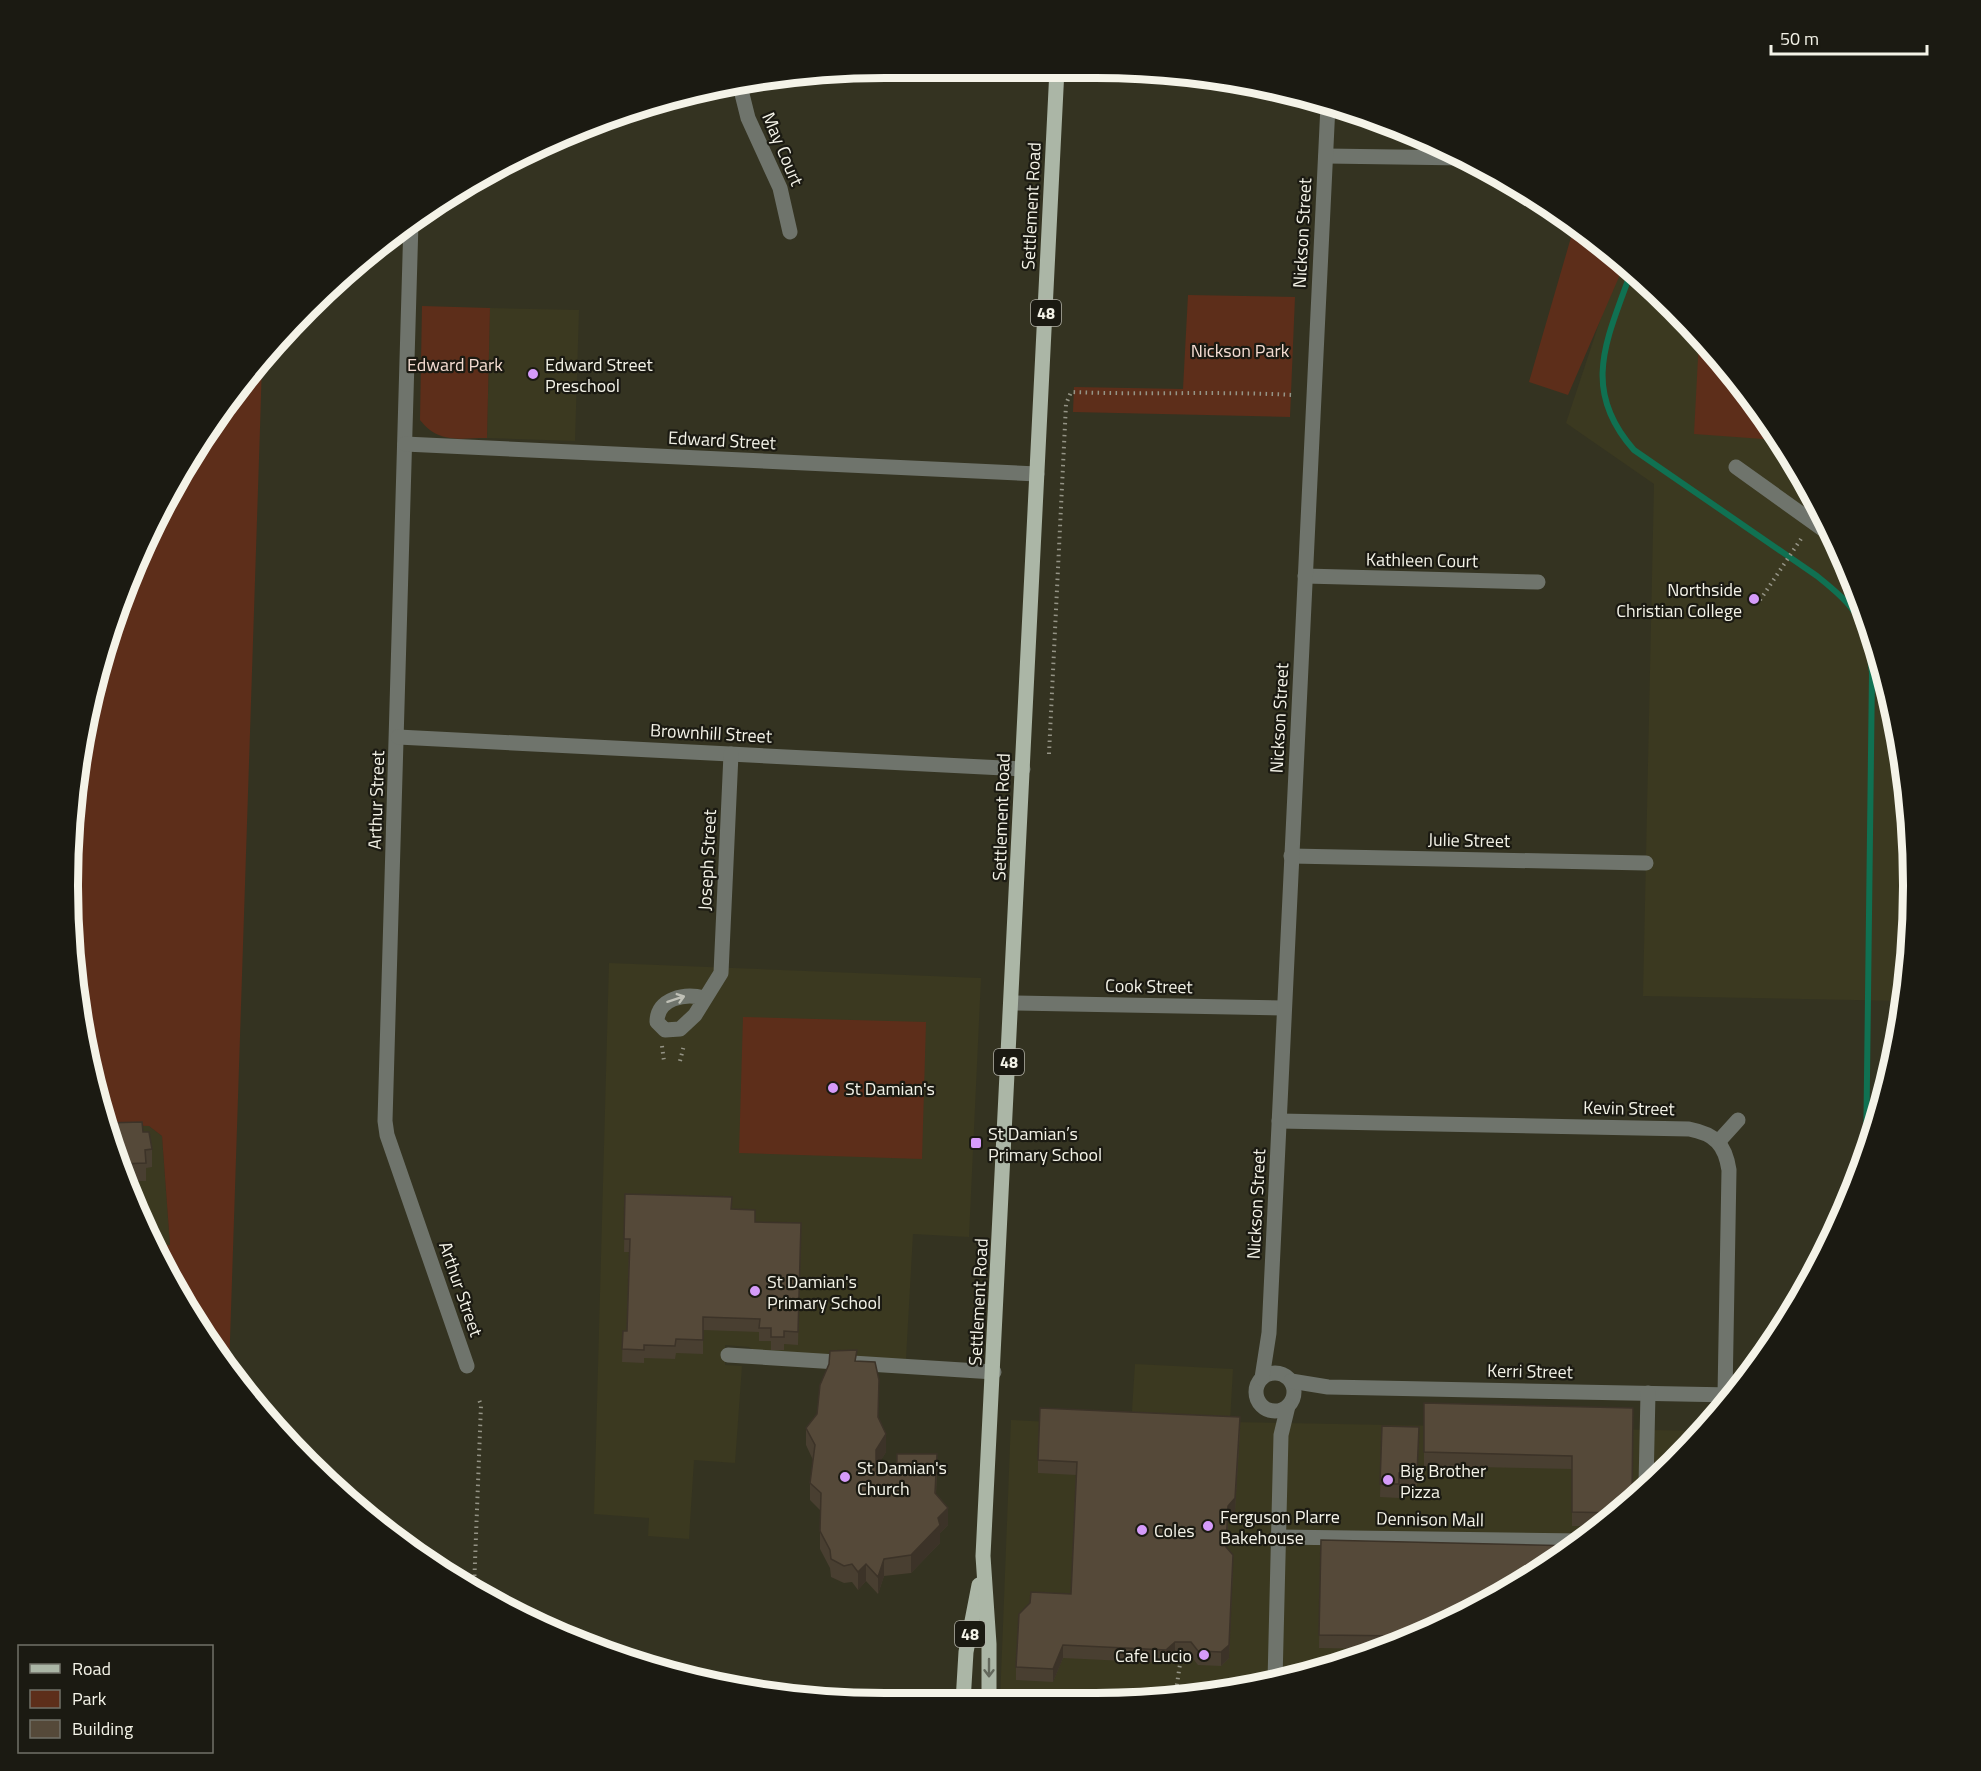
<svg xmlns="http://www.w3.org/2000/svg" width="1981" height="1771" viewBox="0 0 1981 1771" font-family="'Titillium Web',sans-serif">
<rect width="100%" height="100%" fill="#343321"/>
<g fill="#3b3920">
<path d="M 1620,260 L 1635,271 L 1745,388 L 1829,524 L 1886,674 L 1912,832 L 1905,1001 L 1643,996 L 1654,484 L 1566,423 Z"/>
<path d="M 490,308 L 579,310 L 575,441 L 487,438 Z"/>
<path d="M 609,963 L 981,978 L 969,1237 L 913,1234 L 906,1359 L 755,1352 L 749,1347 L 725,1345 L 725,1365 L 742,1366 L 735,1463 L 694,1460 L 689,1539 L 648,1536 L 649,1518 L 594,1514 Z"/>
<path d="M 106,1125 L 149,1126 L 162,1136 L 170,1245 L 152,1246 Z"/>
<path d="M 1135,1364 L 1233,1369 L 1230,1422 L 1704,1431 L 1593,1535 L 1457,1619 L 1307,1676 L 1149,1702 L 1000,1702 L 1011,1420 L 1131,1426 Z"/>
</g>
<g fill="#5d2e1a">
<path d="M 1574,227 L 1625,263 L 1568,395 L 1529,382 Z"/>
<path d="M 1188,295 L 1295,297 L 1290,417 L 1073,412 L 1074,387 L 1183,389 Z"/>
<path d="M 422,306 L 490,308 L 487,438 C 459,438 439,444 420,420 Z"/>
<path d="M 1699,339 L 1745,388 L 1777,440 L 1694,434 Z"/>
<path d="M 262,363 L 260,428 L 229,1371 L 152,1246 L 170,1245 L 162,1136 L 149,1126 L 106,1125 L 95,1097 L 68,886 L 83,726 L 152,524 L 237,387 Z"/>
<path d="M 743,1017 L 926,1022 L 922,1159 L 739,1153 Z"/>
</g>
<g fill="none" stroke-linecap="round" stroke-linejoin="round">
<path stroke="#107152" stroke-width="6" d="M 1632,269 C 1608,338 1579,388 1634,450 L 1817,576 C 1858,609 1866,620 1872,673 L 1866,1157"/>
<g stroke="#959486" stroke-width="4" stroke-dasharray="1.5 4.5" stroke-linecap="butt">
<path d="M 1760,600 L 1803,536"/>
<path d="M 1049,754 L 1066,404 L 1071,392 C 1145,395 1219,391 1293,395"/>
<path d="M 662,1046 L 664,1061"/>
<path d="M 89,1053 L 94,1053 L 98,1103"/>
<path d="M 680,1061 L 684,1045"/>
<path d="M 474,1588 L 481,1405 L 478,1397"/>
<path d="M 1175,1697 L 1182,1651"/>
</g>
<g stroke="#6f746c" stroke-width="15">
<path d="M 739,82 L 748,118 L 780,188 L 790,232"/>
<path d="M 1326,156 L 1466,158"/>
<path d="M 411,222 L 385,1121 L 387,1135 L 467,1366"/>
<path d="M 405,444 L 1037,474"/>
<path d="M 1736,467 L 1835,538"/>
<path d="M 1305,576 L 1538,582"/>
<path d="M 398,737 L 1023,769"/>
<path d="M 1291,856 L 1646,863"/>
<path d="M 704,998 C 685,993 657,998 657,1022 L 665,1030 L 680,1029 L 695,1015 L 721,973 L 731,754"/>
<path d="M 1013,1003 L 1284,1008"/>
<path d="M 1279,1121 L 1689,1129 C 1715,1134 1725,1144 1729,1170 L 1725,1395"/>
<path d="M 1719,1141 L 1738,1120"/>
<path d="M 728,1355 L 994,1372"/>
<circle cx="1275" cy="1392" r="19"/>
<path d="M 1262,1378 L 1269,1333 L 1328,105"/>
<path d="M 1291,1381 L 1328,1387 L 1732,1395"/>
<path d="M 1646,1485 L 1648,1393"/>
<path d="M 1277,1537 L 1583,1541"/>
<path d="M 1275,1681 L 1281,1435 L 1288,1406"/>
</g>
<g stroke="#abb6a6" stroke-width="15">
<path d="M 963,1702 L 966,1652 L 979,1585"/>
<path d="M 989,1702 L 989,1644 L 983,1556 L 1057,69"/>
</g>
</g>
<g fill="#493f31">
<path d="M 105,1123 L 143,1132 L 152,1149 L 152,1167 L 146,1168 L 146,1181 L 127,1181 Z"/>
<path d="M 625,1194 L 732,1209 L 755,1222 L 801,1223 L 798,1345 L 784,1344 L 784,1350 L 771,1350 L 771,1341 L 759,1341 L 759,1332 L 703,1330 L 703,1354 L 676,1353 L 675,1359 L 644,1358 L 644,1363 L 622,1362 L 623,1331 L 627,1331 L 629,1252 L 624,1252 Z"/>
<path d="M 857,1361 L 879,1418 L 886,1452 L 876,1468 L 876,1471 L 897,1474 L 937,1472 L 936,1494 L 948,1525 L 940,1533 L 940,1543 L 911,1573 L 884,1576 L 878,1594 L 866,1581 L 858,1590 L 852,1582 L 844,1583 L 831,1577 L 830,1568 L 820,1549 L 820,1510 L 810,1500 L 810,1483 L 813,1460 L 806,1445 L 806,1428 Z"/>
<path d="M 1424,1403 L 1633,1408 L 1632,1498 L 1602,1526 L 1572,1526 L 1572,1469 L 1424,1466 Z"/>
<path d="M 1382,1426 L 1419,1427 L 1417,1486 L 1399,1486 L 1399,1498 L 1380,1497 Z"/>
<path d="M 1240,1431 L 1235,1512 L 1228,1519 L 1227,1548 L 1233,1568 L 1229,1658 L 1221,1666 L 1198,1665 L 1191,1656 L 1175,1655 L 1166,1663 L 1063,1658 L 1053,1682 L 1016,1680 L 1016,1667 L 1071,1594 L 1076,1475 L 1038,1473 L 1038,1460 Z"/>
<path d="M 1321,1540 L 1457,1619 L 1378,1649 L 1319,1648 Z"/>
</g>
<g fill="#3c3328">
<path d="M 1240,1417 L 1235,1512 L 1228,1519 L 1226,1561 L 1228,1506 Z"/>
<path d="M 886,1434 L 886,1452 L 876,1468 L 876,1450 Z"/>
<path d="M 948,1508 L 948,1525 L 940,1533 L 940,1543 L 911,1573 L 911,1555 L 938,1518 Z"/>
<path d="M 1233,1555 L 1229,1658 L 1221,1666 L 1221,1652 Z"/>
<path d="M 884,1559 L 884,1576 L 878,1594 L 878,1577 Z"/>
<path d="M 866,1564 L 866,1581 L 858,1590 L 858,1572 Z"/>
<path d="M 1175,1642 L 1175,1655 L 1166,1663 L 1166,1650 Z"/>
<path d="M 1063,1645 L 1063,1658 L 1053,1682 L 1053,1669 Z"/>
</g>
<g fill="#554939" stroke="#3c3328" stroke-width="1.5">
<path d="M 142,1122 L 143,1132 L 149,1132 L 152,1149 L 145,1150 L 146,1163 L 120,1164 L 105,1123 Z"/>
<path d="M 625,1194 L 732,1197 L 731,1209 L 755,1210 L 755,1222 L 801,1223 L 798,1332 L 784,1331 L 784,1337 L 771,1337 L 771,1328 L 759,1328 L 760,1319 L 703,1317 L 703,1340 L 676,1339 L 675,1346 L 644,1345 L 644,1350 L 622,1349 L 623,1331 L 627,1331 L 630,1239 L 624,1239 Z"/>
<path d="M 857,1350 L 855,1361 L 875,1362 L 879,1380 L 878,1417 L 886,1434 L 876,1450 L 876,1471 L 897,1474 L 897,1454 L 937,1454 L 935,1493 L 948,1508 L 938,1518 L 940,1525 L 911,1555 L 884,1559 L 878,1577 L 866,1564 L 858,1572 L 852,1564 L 844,1566 L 831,1559 L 830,1550 L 820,1531 L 821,1493 L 810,1483 L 815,1445 L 806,1428 L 817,1414 L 820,1385 L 829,1364 L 830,1351 Z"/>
<path d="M 1424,1403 L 1633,1408 L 1632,1498 L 1616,1513 L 1572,1512 L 1572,1456 L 1424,1452 Z"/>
<path d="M 1040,1408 L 1240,1417 L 1235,1498 L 1228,1506 L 1226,1547 L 1233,1555 L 1229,1645 L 1221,1652 L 1198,1651 L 1191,1642 L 1175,1642 L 1166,1650 L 1063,1645 L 1053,1669 L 1016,1667 L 1019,1614 L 1030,1603 L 1031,1592 L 1071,1594 L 1077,1462 L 1038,1460 Z"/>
<path d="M 1382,1426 L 1419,1427 L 1417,1473 L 1399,1473 L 1399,1484 L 1380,1484 Z"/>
<path d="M 1321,1540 L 1575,1546 L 1457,1619 L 1411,1636 L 1319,1635 Z"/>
</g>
<defs><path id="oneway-shaft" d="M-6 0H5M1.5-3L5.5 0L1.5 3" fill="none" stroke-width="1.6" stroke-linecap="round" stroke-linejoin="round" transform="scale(1.5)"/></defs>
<use stroke="#bfc0b6" href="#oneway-shaft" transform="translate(676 999) rotate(-18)"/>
<use stroke="#63685c" href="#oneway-shaft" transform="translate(989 1668) rotate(90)"/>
<g fill="#d59bfa" stroke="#1b1a12" stroke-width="2">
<circle cx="533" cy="374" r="6"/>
<circle cx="1754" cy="599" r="6"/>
<circle cx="833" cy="1088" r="6"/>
<rect x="970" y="1137" width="12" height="12" rx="3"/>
<circle cx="755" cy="1291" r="6"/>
<circle cx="845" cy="1477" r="6"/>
<circle cx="1388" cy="1480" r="6"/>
<circle cx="1208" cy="1526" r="6"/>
<circle cx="1142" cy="1530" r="6"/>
<circle cx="1204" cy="1655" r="6"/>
</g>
<g text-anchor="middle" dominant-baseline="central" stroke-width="4.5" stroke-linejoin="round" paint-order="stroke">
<g fill="#1b1a12" stroke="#b3b2a8" stroke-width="1.5">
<rect x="1031" y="300" width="30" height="26" rx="4.5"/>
<rect x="994" y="1049" width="30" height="26" rx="4.5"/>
<rect x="955" y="1621" width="30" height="26" rx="4.5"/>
</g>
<g font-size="16" font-weight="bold" fill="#f4f3e8">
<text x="1046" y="313">48</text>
<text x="1009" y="1062">48</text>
<text x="970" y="1634">48</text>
</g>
<g font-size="18" fill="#f4f3e8" stroke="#1b1a12">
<text transform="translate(783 149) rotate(67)">May Court</text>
<text transform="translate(1031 206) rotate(-87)">Settlement Road</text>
<text transform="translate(1302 233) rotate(-87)">Nickson Street</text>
<text transform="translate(722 440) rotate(3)">Edward Street</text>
<text transform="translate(1422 560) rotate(1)">Kathleen Court</text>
<text transform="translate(1279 718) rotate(-87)">Nickson Street</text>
<text transform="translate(711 733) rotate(3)">Brownhill Street</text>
<text transform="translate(376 800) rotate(-88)">Arthur Street</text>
<text transform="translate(1001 817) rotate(-88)">Settlement Road</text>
<text transform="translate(1469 840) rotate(1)">Julie Street</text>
<text transform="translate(707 860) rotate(-87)">Joseph Street</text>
<text transform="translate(1149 986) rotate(1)">Cook Street</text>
<text transform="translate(1629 1108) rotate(1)">Kevin Street</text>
<text transform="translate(1256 1204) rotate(-87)">Nickson Street</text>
<text transform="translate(461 1289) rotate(71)">Arthur Street</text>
<text transform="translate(978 1302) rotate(-87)">Settlement Road</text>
<text transform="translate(1530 1371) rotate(1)">Kerri Street</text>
<text transform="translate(1430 1519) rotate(1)">Dennison Mall</text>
</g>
<g font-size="18" fill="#f4dcd2" stroke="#1b1a12">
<text x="1240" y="350">Nickson Park</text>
<text x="455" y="364">Edward Park</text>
</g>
<g font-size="18" fill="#f4f3e8" stroke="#1b1a12" text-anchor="start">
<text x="545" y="364">Edward Street<tspan x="545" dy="21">Preschool</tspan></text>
<text x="1742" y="589" text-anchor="end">Northside<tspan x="1742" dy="21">Christian College</tspan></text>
<text x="845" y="1088">St Damian's</text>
<text x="988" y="1133">St Damian’s<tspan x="988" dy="21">Primary School</tspan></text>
<text x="767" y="1281">St Damian's<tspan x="767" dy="21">Primary School</tspan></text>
<text x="857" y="1467">St Damian's<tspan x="857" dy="21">Church</tspan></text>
<text x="1400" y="1470">Big Brother<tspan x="1400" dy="21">Pizza</tspan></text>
<text x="1220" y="1516">Ferguson Plarre<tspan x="1220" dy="21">Bakehouse</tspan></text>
<text x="1154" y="1530">Coles</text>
<text x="1192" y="1655" text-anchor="end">Cafe Lucio</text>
</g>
</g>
<path d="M0 0H1981V1771H0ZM885 78H1096A807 807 0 0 1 1903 885V886A807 807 0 0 1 1096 1693H885A807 807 0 0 1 78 886V885A807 807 0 0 1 885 78Z" fill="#1b1a12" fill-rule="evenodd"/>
<path fill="none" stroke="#f4f3e8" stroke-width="8" d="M885 78H1096A807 807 0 0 1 1903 885V886A807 807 0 0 1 1096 1693H885A807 807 0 0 1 78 886V885A807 807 0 0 1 885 78Z"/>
<rect x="18" y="1645" width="195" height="108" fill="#1b1a12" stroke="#727168" stroke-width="1.5"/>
<rect x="30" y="1664" width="30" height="9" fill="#abb6a6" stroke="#727168" stroke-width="1.5"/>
<text x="72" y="1675" font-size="18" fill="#f4f3e8">Road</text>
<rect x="30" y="1690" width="30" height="18" fill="#5d2e1a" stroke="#727168" stroke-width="1.5"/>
<text x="72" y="1705" font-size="18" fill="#f4f3e8">Park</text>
<rect x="30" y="1720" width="30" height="18" fill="#554939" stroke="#727168" stroke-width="1.5"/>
<text x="72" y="1735" font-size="18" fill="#f4f3e8">Building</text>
<path d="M1771 45v9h156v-9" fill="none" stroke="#f4f3e8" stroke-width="3"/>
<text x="1780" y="45" font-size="18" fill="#f4f3e8" stroke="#1b1a12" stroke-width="4.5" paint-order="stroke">50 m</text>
</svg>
